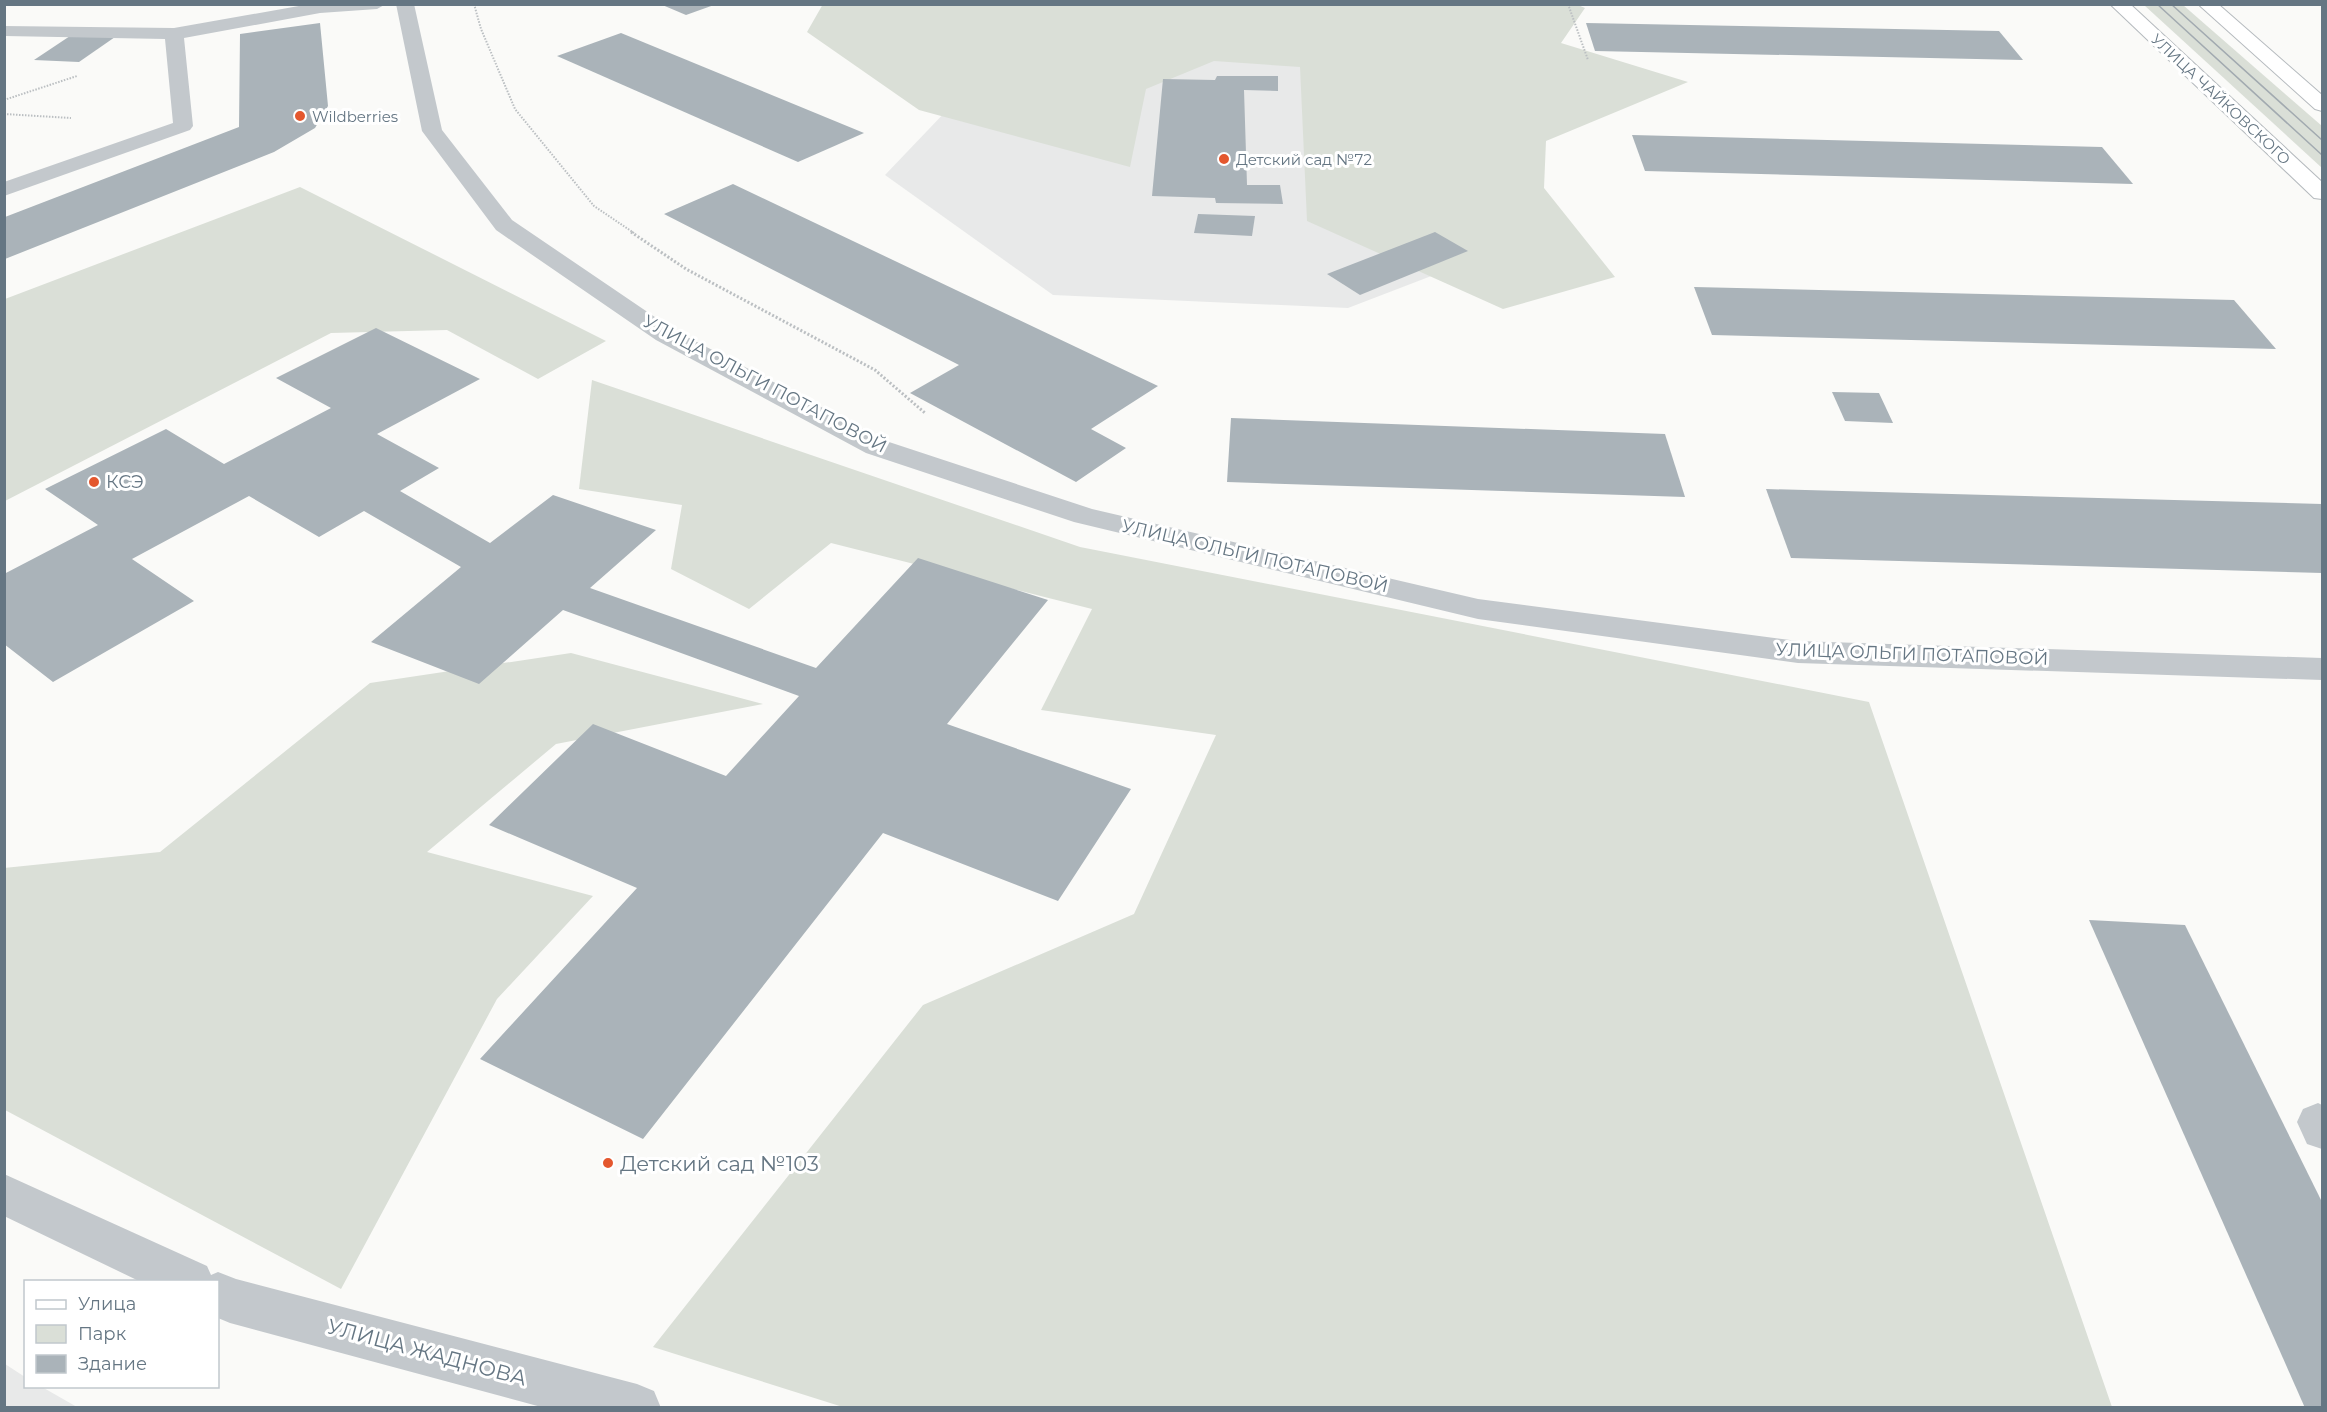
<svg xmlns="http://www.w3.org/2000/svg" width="2327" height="1412" viewBox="0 0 2327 1412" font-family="Montserrat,sans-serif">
<rect width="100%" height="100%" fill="#fafaf8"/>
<g fill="#e8e9e9">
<path d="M 1035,18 L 1429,18 L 1473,260 L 1348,308 L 1053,295 L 885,175 Z"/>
<path d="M 5,1364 L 25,1377 L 26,1386 L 42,1387 L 77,1407 L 5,1407 Z"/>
</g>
<g fill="#dadfd7">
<path d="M 823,4 L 1578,5 L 1585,8 L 1561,43 L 1688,82 L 1546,141 L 1544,188 L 1615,277 L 1503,309 L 1307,221 L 1300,67 L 1214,61 L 1146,89 L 1130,167 L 919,110 L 807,32 Z"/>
<path d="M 2144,5 L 2183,5 L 2322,126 L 2322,168 Z"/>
<path d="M 300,187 L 606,341 L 538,379 L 447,330 L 331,333 L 5,501 L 5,299 Z"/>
<path d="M 592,380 L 1080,547 L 1869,702 L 2112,1407 L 846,1408 L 653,1347 L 923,1005 L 1134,914 L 1216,735 L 1041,710 L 1092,609 L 831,543 L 749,609 L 671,569 L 682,505 L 579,489 Z"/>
<path d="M 571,653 L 763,704 L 556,744 L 427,852 L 593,896 L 497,999 L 341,1289 L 5,1110 L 4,868 L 160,852 L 370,683 Z"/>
</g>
<g fill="#aab3b9">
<path d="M 660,4 L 714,4 L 714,5 L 686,15 Z"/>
<path d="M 320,23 L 328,106 L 315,128 L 274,152 L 5,259 L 5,217 L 239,127 L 240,34 Z"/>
<path d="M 1586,23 L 1999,31 L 2023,60 L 1595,51 Z"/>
<path d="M 621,33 L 864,133 L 798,162 L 557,56 Z"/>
<path d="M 70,36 L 115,37 L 79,62 L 34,60 Z"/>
<path d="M 1217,76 L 1278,76 L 1278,91 L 1244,90 L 1247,185 L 1280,185 L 1283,204 L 1216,203 L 1215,198 L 1152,196 L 1163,79 L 1215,80 Z"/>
<path d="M 1632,135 L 2102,147 L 2133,184 L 1645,171 Z"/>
<path d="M 733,184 L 1158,386 L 1091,429 L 1126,448 L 1076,482 L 910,393 L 959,365 L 664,214 Z"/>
<path d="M 1198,214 L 1255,216 L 1252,236 L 1194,233 Z"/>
<path d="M 1435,232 L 1468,251 L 1360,295 L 1327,274 Z"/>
<path d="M 1694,287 L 2234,300 L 2276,349 L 1712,335 Z"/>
<path d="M 376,328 L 480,379 L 377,434 L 439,468 L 400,491 L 490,543 L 553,495 L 656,530 L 590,588 L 816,668 L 918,558 L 1048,600 L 947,724 L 1131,789 L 1058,901 L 883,833 L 643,1139 L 480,1059 L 637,888 L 489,825 L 593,724 L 726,776 L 799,696 L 563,610 L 479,684 L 371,642 L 461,567 L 364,511 L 319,537 L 249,496 L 132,559 L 194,601 L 53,682 L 4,644 L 4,574 L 98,525 L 45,489 L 166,429 L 224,464 L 331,408 L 276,378 Z"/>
<path d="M 1832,392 L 1879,393 L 1893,423 L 1845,421 Z"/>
<path d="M 1231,418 L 1665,434 L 1685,497 L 1227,482 Z"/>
<path d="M 1766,489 L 2322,504 L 2322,573 L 1791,558 Z"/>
<path d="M 2089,920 L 2185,925 L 2322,1202 L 2322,1408 L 2305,1408 Z"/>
</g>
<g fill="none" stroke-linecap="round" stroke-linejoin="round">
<defs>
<g id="major">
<path d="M 2110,4 L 2130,4 L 2322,182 L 2322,199 L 2314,198 Z"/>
<path d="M 2198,4 L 2218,4 L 2322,95 L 2322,111 L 2315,109 Z"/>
</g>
</defs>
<use href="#major" stroke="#b5babe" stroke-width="2"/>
<g stroke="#bbbfc2" stroke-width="2" stroke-dasharray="1.5 1.5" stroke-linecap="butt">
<path d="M 474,4 L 481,29 L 515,109 L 594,206 L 634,233"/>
<path d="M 1568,4 L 1588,60"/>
<path d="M 4,100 L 77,76"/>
<path d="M 4,114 L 71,118"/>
</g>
<path stroke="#bbbfc2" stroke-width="3" stroke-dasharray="2 2" stroke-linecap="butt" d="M 631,232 L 686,269 L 875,370 L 925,413"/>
<g fill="#c3c8cc" fill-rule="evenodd">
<path d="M 310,4 L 386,4 L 377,9 L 320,13 L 184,38 L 193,126 L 190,130 L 4,196 L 4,182 L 173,123 L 165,39 L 5,36 L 4,26 L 174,28 Z"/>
<path d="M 396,4 L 414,4 L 442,130 L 512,220 L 674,330 L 886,441 L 1092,509 L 1478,599 L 1798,641 L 2322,658 L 2322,680 L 1798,663 L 1478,619 L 1074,522 L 866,453 L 656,340 L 496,230 L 422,131 Z"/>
<path d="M 2318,1103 L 2322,1105 L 2322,1149 L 2307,1144 L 2297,1122 L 2303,1109 Z"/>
<path d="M 4,1174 L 207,1266 L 211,1275 L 218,1272 L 236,1279 L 637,1384 L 654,1391 L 661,1408 L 545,1408 L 230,1323 L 218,1318 L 218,1282 L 141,1282 L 4,1216 Z"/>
</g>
<use href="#major" fill="#fff" fill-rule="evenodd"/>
<g stroke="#a2aab0" stroke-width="1.5">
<path d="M 2157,4 L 2322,155"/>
<path d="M 2171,4 L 2322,140"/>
</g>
</g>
<g fill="#e4572e" stroke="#fff" stroke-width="2">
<circle cx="300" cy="116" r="6"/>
<circle cx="1224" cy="159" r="6"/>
<circle cx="94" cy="482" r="6"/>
<circle cx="608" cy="1163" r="6"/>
</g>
<g text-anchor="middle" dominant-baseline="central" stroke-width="6" stroke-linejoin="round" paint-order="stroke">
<g font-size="15" fill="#657683" stroke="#fff">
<text transform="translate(2221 99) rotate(43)">УЛИЦА ЧАЙКОВСКОГО</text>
</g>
<g font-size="15" fill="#657683" stroke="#fff" text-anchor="start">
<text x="312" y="116">Wildberries</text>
<text x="1236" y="159">Детский сад №72</text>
</g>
<g font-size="18" fill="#657683" stroke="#fff">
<text transform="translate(765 384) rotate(28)">УЛИЦА ОЛЬГИ ПОТАПОВОЙ</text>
<text transform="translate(1255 556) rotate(13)">УЛИЦА ОЛЬГИ ПОТАПОВОЙ</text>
<text transform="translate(1912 654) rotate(2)">УЛИЦА ОЛЬГИ ПОТАПОВОЙ</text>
</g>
<g font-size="18" fill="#657683" stroke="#fff" text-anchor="start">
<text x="106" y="482">КСЭ</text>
</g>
<g font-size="21" fill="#657683" stroke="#fff" text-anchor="start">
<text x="620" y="1163">Детский сад №103</text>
</g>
<g font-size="21" fill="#657683" stroke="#fff">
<text transform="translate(427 1352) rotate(15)">УЛИЦА ЖАДНОВА</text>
</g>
</g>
<rect width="2327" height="1412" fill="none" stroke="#657683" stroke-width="12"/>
<rect x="24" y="1280" width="195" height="108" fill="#ffffff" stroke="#c1c8cd" stroke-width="1.5"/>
<rect x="36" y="1300" width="30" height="9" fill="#ffffff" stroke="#c1c8cd" stroke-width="1.5"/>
<text x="78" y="1310" font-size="18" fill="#657683">Улица</text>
<rect x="36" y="1325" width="30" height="18" fill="#dadfd7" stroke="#c1c8cd" stroke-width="1.5"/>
<text x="78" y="1340" font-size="18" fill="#657683">Парк</text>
<rect x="36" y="1355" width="30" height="18" fill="#aab3b9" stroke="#c1c8cd" stroke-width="1.5"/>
<text x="78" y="1370" font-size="18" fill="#657683">Здание</text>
</svg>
